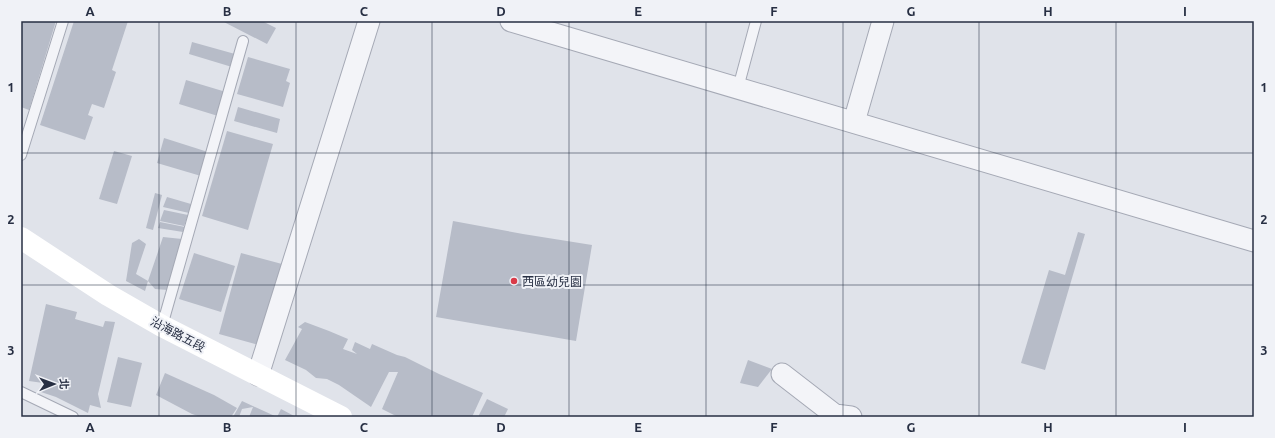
<svg xmlns="http://www.w3.org/2000/svg" width="1275" height="438" viewBox="0 0 1275 438" font-family="Ubuntu,'Noto Sans TC',sans-serif">
<rect width="100%" height="100%" fill="#e0e3ea"/>
<g fill="#b7bcc8">
<path d="M 21,21 L 56,21 L 29,110 L 21,107 Z"/>
<path d="M 74,21 L 128,21 L 112,70 L 116,72 L 104,108 L 92,104 L 88,115 L 93,117 L 85,140 L 40,125 Z"/>
<path d="M 222,21 L 262,21 L 276,28 L 267,44 Z"/>
<path d="M 192,42 L 235,54 L 232,67 L 189,54 Z"/>
<path d="M 248,57 L 290,69 L 286,81 L 290,83 L 283,107 L 237,94 Z"/>
<path d="M 186,80 L 226,92 L 218,116 L 179,104 Z"/>
<path d="M 238,107 L 280,119 L 277,133 L 234,121 Z"/>
<path d="M 227,131 L 273,144 L 248,230 L 202,216 Z"/>
<path d="M 164,138 L 208,152 L 201,176 L 157,163 Z"/>
<path d="M 114,151 L 132,156 L 117,204 L 99,199 Z"/>
<path d="M 155,193 L 162,195 L 153,230 L 146,228 Z"/>
<path d="M 167,197 L 191,204 L 189,213 L 163,207 Z"/>
<path d="M 164,210 L 188,215 L 184,226 L 160,221 Z"/>
<path d="M 453,221 L 523,234 L 592,245 L 576,341 L 436,317 Z"/>
<path d="M 160,222 L 185,227 L 183,232 L 158,228 Z"/>
<path d="M 1078,232 L 1085,234 L 1045,370 L 1021,363 L 1049,270 L 1065,275 Z"/>
<path d="M 163,237 L 182,239 L 168,290 L 155,289 L 148,281 L 145,291 L 126,281 L 132,243 L 139,239 L 146,244 L 136,274 L 148,281 Z"/>
<path d="M 194,253 L 235,266 L 221,312 L 179,299 Z"/>
<path d="M 241,253 L 282,264 L 259,345 L 219,334 Z"/>
<path d="M 46,304 L 77,312 L 75,319 L 103,327 L 105,321 L 115,322 L 98,394 L 101,408 L 90,405 L 88,413 L 56,397 L 41,392 L 43,383 L 29,381 Z"/>
<path d="M 305,322 L 329,331 L 348,339 L 343,349 L 357,354 L 352,350 L 355,342 L 370,349 L 372,344 L 397,355 L 405,357 L 439,374 L 483,393 L 472,417 L 398,417 L 382,409 L 398,372 L 389,372 L 371,407 L 339,385 L 327,379 L 316,378 L 306,370 L 285,360 L 302,329 L 298,327 Z"/>
<path d="M 118,357 L 142,363 L 131,407 L 107,402 Z"/>
<path d="M 748,360 L 772,369 L 758,387 L 740,383 Z"/>
<path d="M 165,373 L 214,395 L 237,408 L 231,417 L 201,417 L 192,414 L 156,395 Z"/>
<path d="M 487,399 L 508,409 L 504,417 L 478,417 Z"/>
<path d="M 242,401 L 277,417 L 281,409 L 296,417 L 249,417 L 253,407 L 242,409 L 239,417 L 233,417 Z"/>
</g>
<g fill="none" stroke-linecap="round" stroke-linejoin="round">
<defs>
<g id="lane">
<path d="M 738,88 L 756,21"/>
<path d="M 21,155 L 63,21"/>
<path d="M 162,326 L 243,41"/>
<path d="M 21,392 L 73,417"/>
</g>
<g id="street">
<path d="M 511,21 L 1254,241"/>
<path d="M 854,122 L 883,21"/>
<path d="M 782,374 L 835,415 L 851,417"/>
<path d="M 258,375 L 369,21"/>
</g>
</defs>
<use href="#lane" stroke="#a5a9b5" stroke-width="12"/>
<use href="#street" stroke="#a5a9b5" stroke-width="23"/>
<use href="#lane" stroke="#f3f4f8" stroke-width="10"/>
<use href="#street" stroke="#f3f4f8" stroke-width="21"/>
<path stroke="#fff" stroke-width="22" d="M 21,238 L 108,295 L 162,326 L 341,417"/>
</g>
<path fill="none" stroke="#272f43" stroke-width="1" stroke-opacity="0.55" d="M 159,21 L 159,417M 296,21 L 296,417M 432,21 L 432,417M 569,21 L 569,417M 706,21 L 706,417M 843,21 L 843,417M 979,21 L 979,417M 1116,21 L 1116,417M 21,153 L 1254,153M 21,285 L 1254,285"/>
<circle fill="#d93a48" stroke="#f0f2f7" stroke-width="1.5" cx="514" cy="281" r="4"/>
<g text-anchor="middle" dominant-baseline="central" stroke-width="4" stroke-linejoin="round" paint-order="stroke">
<g font-size="12" fill="#272f43" stroke="#f0f2f7" text-anchor="start">
<text x="522" y="281">西區幼兒園</text>
</g>
<g font-size="12" fill="#272f43" stroke="#f0f2f7">
<text transform="translate(178 334) rotate(28)">沿海路五段</text>
</g>
</g>
<rect width="1275" height="438" fill="none" stroke="#f0f2f7" stroke-width="44"/>
<g transform="translate(54 384) rotate(89)" stroke="#f0f2f7" stroke-width="3" paint-order="stroke">
<path d="M0-3L7 15L0 10L-7 15Z" fill="#272f43"/>
<text y="-6" font-size="11" font-weight="bold" text-anchor="middle" fill="#272f43">北</text>
</g>
<rect x="22" y="22" width="1231" height="394" fill="none" stroke="#272f43" stroke-width="1.5"/>
<g font-size="13" text-anchor="middle" font-weight="bold" fill="#272f43">
<text x="90" y="16">A</text>
<text x="227" y="16">B</text>
<text x="364" y="16">C</text>
<text x="501" y="16">D</text>
<text x="638" y="16">E</text>
<text x="774" y="16">F</text>
<text x="911" y="16">G</text>
<text x="1048" y="16">H</text>
<text x="1185" y="16">I</text>
<text x="11" y="92">1</text>
<text x="1264" y="92">1</text>
<text x="11" y="224">2</text>
<text x="1264" y="224">2</text>
<text x="11" y="355">3</text>
<text x="1264" y="355">3</text>
<text x="90" y="432">A</text>
<text x="227" y="432">B</text>
<text x="364" y="432">C</text>
<text x="501" y="432">D</text>
<text x="638" y="432">E</text>
<text x="774" y="432">F</text>
<text x="911" y="432">G</text>
<text x="1048" y="432">H</text>
<text x="1185" y="432">I</text>
</g>
</svg>
